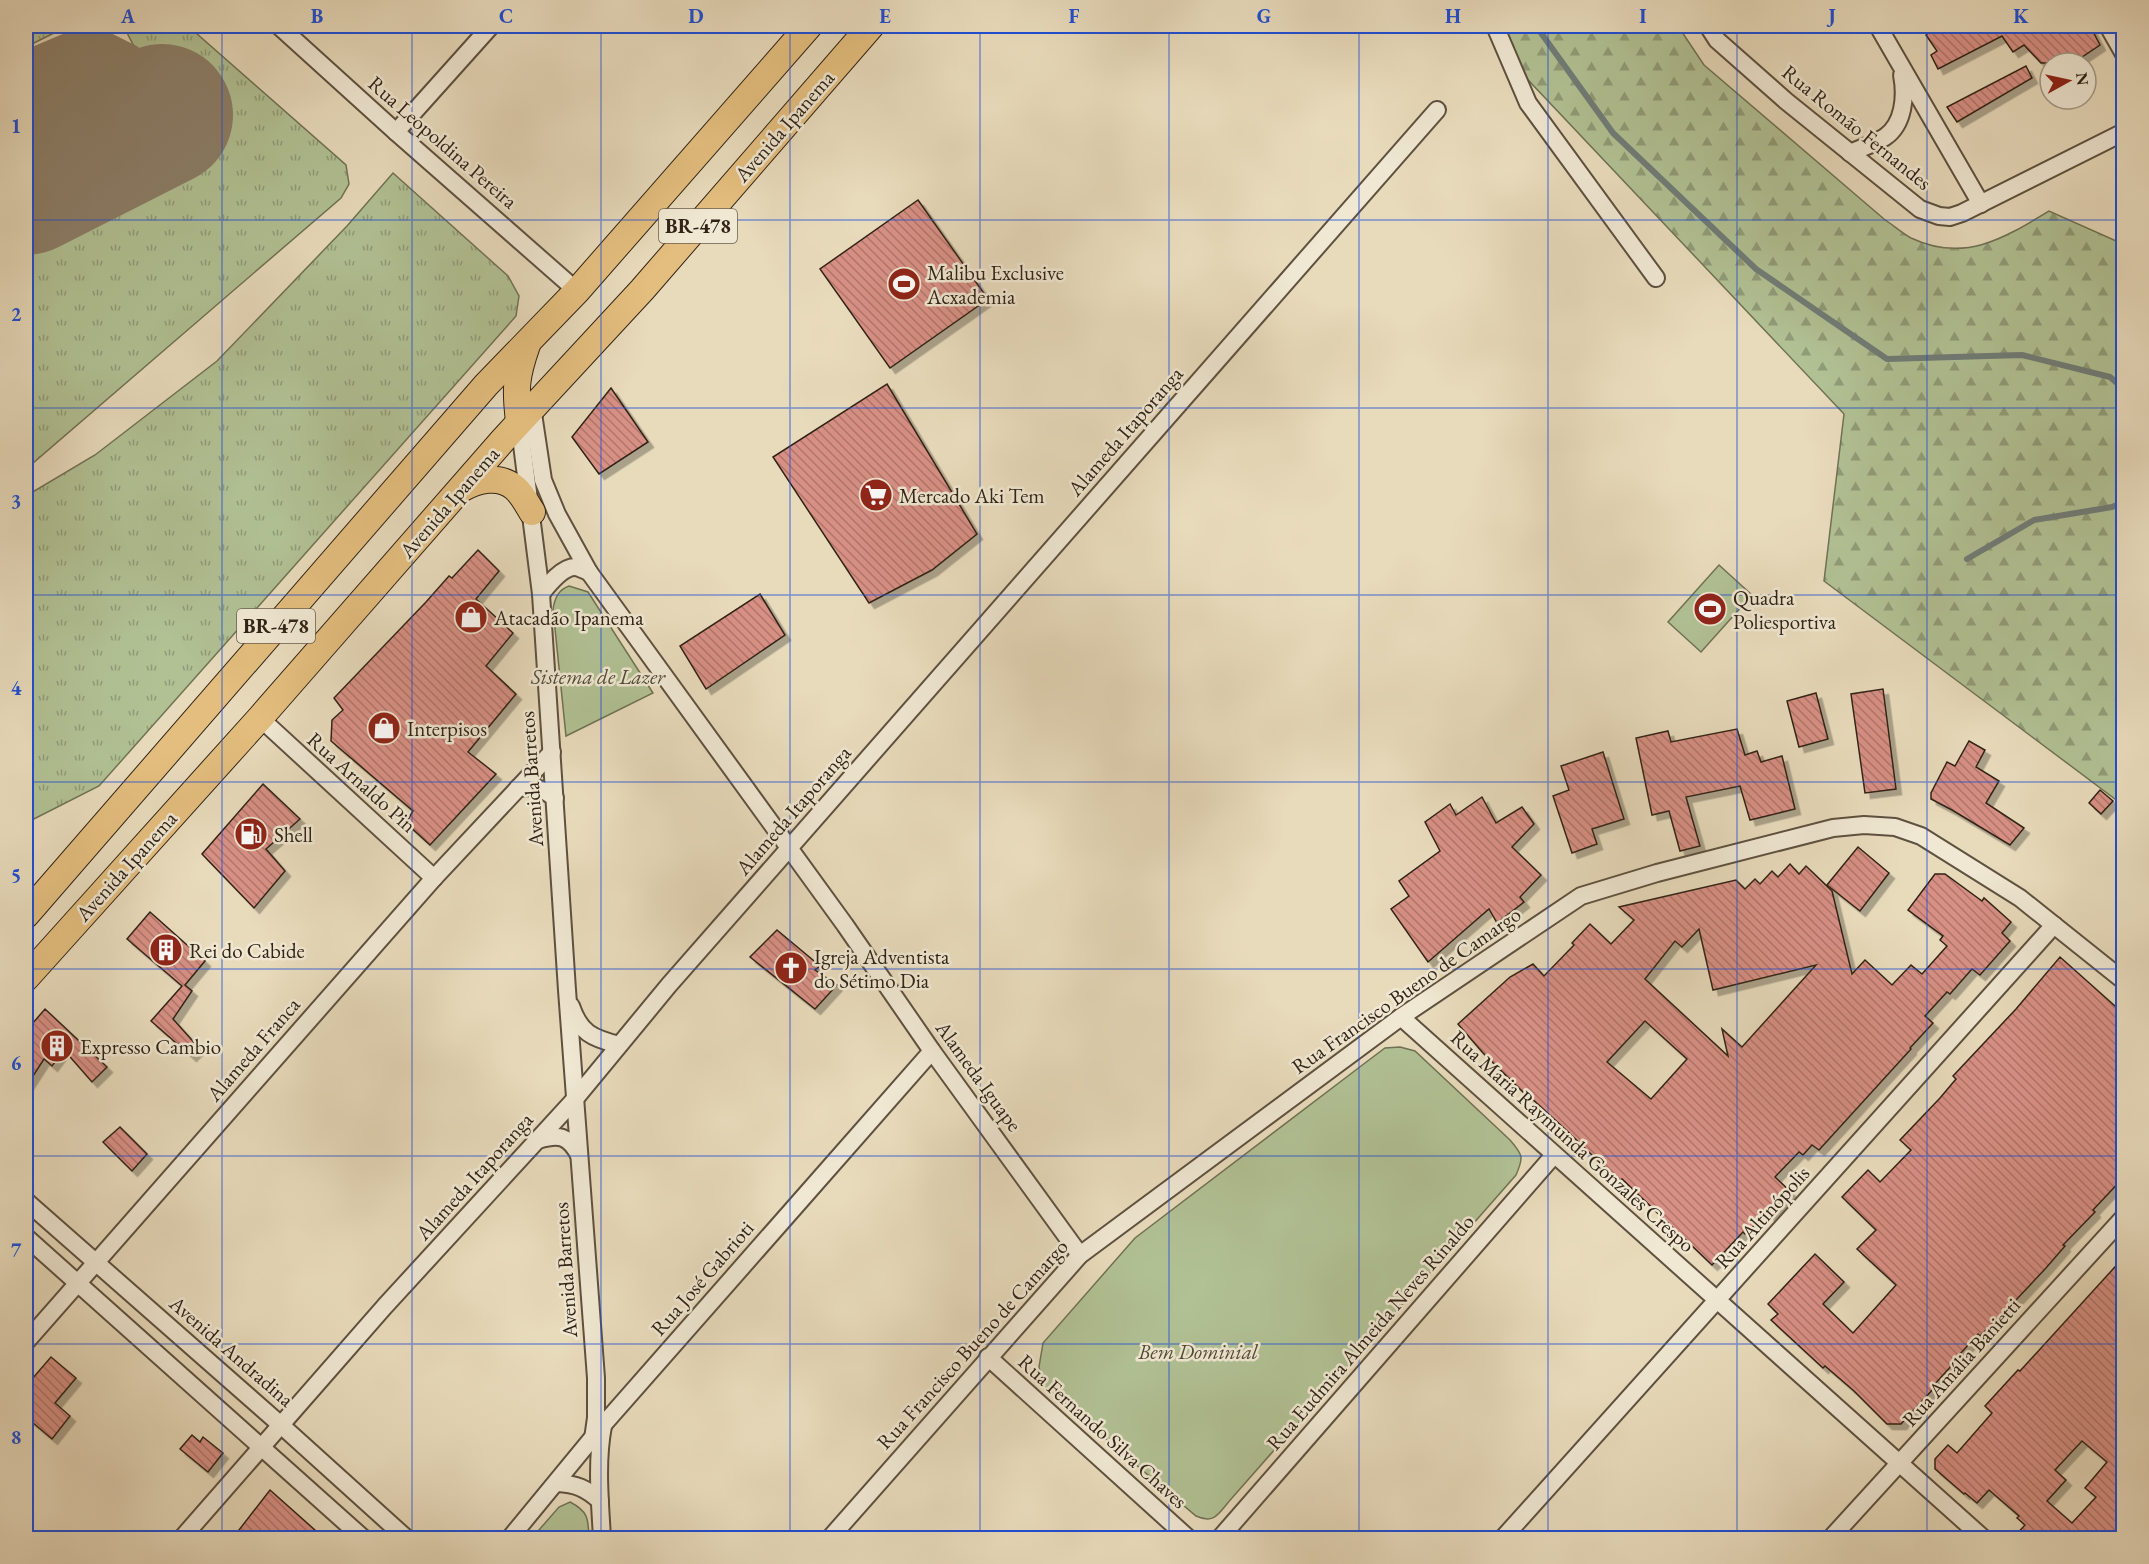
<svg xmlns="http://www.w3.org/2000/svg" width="2149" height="1564" viewBox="0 0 2149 1564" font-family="'EB Garamond',serif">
<defs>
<pattern id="grass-tufts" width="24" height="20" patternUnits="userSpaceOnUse" patternTransform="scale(1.5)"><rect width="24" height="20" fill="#b1c194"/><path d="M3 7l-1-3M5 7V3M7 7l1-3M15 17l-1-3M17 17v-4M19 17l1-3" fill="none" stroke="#909c78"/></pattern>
<pattern id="forest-firs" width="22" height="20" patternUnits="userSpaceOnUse" patternTransform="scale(1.5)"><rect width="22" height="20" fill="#b1c194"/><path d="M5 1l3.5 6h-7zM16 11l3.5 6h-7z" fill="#909c78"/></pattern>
<pattern id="building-back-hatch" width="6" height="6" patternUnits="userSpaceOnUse" patternTransform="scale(1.5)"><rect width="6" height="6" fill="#d89085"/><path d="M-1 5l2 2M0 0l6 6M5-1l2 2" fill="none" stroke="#b0756c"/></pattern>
<filter id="shadow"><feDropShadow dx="5.5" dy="5.5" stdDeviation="0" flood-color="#0004"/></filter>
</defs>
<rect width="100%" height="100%" fill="#e8dbbc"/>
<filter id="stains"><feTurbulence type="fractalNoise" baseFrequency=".00333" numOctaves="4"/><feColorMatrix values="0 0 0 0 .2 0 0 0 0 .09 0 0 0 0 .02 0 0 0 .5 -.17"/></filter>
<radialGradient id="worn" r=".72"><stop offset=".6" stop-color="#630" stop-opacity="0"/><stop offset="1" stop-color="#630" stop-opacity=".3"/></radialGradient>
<g fill="url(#grass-tufts)" stroke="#707255" stroke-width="1.5">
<path d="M 26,26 L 68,26 L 26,47 Z"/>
<path d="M 120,26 L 188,26 L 346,165 L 349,184 L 341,198 L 26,469 L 26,224 L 184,144 L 125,29 Z"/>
<path d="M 393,173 L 508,276 L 519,296 L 516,316 L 99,786 L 26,823 L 26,496 L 95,455 L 217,361 L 347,226 Z"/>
</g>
<path fill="url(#forest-firs)" stroke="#707255" stroke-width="1.5" d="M 1485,26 L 1678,26 L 1704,65 L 1884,219 C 1893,225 1902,233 1911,238 C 1964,263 2003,239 2049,211 L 2123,244 L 2123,805 L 1824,581 L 1844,414 L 1512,63 Z"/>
<g fill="#b1c194" stroke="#707255" stroke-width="1.5">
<path d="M 1719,565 L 1752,595 L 1701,652 L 1668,622 Z"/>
<path d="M 569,586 L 588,592 L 653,693 L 566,736 L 553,609 C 555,598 558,590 569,586 Z"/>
<path d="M 1400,1047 L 1415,1051 L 1510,1140 C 1523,1155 1524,1157 1516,1175 L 1232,1498 C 1219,1512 1216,1525 1196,1516 L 1043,1385 L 1039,1367 L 1043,1343 L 1135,1238 L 1365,1063 L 1385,1048 Z"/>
<path d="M 570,1502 C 589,1512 588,1519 589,1538 L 532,1538 L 559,1507 Z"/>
</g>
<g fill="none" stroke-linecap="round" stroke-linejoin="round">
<g stroke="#707d78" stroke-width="6">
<path d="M 1536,26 L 1613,133 L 1756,269 L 1887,359 L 2022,355 L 2110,377 L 2124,389"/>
<path d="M 1967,559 L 2034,520 L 2112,507 L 2124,502"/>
</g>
<path stroke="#8c7f69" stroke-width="57" d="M 26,93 L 39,75 L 72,61 L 99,59 L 123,71 L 142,97 L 147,123 L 132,149 L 99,174 L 26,193"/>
<path stroke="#8c7f69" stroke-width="142" d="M 26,184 L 162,115"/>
</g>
<g fill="url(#building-back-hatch)" stroke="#302316" stroke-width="1.5" fill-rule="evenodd" filter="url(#shadow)">
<path d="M 1923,26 L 2090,26 L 2100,45 L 2073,63 L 2041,63 L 2024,45 L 2013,52 L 2002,36 L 1938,69 L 1931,55 L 1937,51 L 1926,35 L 1928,33 Z"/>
<path d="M 2026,66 L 2032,78 L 1957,122 L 1947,107 Z"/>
<path d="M 918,200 L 988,299 L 890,368 L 820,269 Z"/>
<path d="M 887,384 L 977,534 L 932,570 L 869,603 L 773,457 Z"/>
<path d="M 611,388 L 648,442 L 599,474 L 572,437 Z"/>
<path d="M 478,550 L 499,571 L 476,599 L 513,633 L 486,666 L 516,694 L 468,752 L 496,774 L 430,845 L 406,823 L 413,811 L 331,741 L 332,720 L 343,710 L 334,698 L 426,602 L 449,576 L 452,578 Z"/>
<path d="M 760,594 L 785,635 L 706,689 L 680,646 Z"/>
<path d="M 1883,689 L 1896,789 L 1865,793 L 1851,694 Z"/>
<path d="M 1816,693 L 1828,739 L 1799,747 L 1787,701 Z"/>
<path d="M 1737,729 L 1745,755 L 1757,751 L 1761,762 L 1782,756 L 1795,809 L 1750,820 L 1740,786 L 1686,797 L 1700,846 L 1680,851 L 1669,811 L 1652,815 L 1636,738 L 1668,731 L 1671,742 Z"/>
<path d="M 1969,741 L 1985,750 L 1976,767 L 1999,781 L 1986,803 L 2024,828 L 2010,845 L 1952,810 L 1931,799 L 1931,793 L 1947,762 L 1955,766 Z"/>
<path d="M 1603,752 L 1624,819 L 1592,829 L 1597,844 L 1572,853 L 1553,796 L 1569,790 L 1561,766 Z"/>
<path d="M 263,784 L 300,819 L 266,849 L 285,871 L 254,908 L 202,854 Z"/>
<path d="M 2100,790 L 2113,801 L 2101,814 L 2089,803 Z"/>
<path d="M 1482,797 L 1496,823 L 1522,807 L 1534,824 L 1512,847 L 1541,875 L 1520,897 L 1524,902 L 1497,923 L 1489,909 L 1428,962 L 1391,909 L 1409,896 L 1399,881 L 1440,851 L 1425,822 L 1450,804 L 1456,815 Z"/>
<path d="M 1858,847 L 1889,873 L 1860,911 L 1827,885 Z"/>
<path d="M 1790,864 L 1799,874 L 1806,866 L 1832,891 L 1852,974 L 1865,960 L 1892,985 L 1911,965 L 1922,974 L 1947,946 L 1940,940 L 1943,936 L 1908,910 L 1935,874 L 1945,874 L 1982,901 L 1984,898 L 2011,922 L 2002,933 L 2010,941 L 1980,975 L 1972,969 L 1950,994 L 1947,992 L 1925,1016 L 1933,1023 L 1910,1048 L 1911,1049 L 1819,1150 L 1812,1145 L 1803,1155 L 1799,1152 L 1775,1177 L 1791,1192 L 1769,1215 L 1767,1213 L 1745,1234 L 1743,1232 L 1712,1265 L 1622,1179 L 1620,1182 L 1565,1129 L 1528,1095 L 1527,1096 L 1483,1053 L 1458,1024 L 1510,977 L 1533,964 L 1544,976 L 1574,945 L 1572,943 L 1590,924 L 1611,944 L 1634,920 L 1619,907 L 1736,880 L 1745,889 L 1755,879 L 1760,884 L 1772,871 L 1778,877 ZM 1699,929 L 1713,990 L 1816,965 L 1742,1047 L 1722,1029 L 1728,1056 L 1645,979 L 1675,941 L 1682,947 ZM 1645,1021 L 1687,1059 L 1651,1099 L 1607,1062 Z"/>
<path d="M 150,912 L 205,961 L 185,985 L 192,991 L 173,1019 L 199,1048 L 191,1056 L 151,1021 L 182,986 L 127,939 Z"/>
<path d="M 777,930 L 820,966 L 815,970 L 837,985 L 815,1009 L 750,957 Z"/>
<path d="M 2060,957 L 2124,1014 L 2124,1177 L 2093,1210 L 2095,1212 L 2063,1245 L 2065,1246 L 2046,1268 L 2016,1300 L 1980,1336 L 1978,1334 L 1952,1363 L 1953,1364 L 1933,1386 L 1934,1388 L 1901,1424 L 1887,1424 L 1854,1391 L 1825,1366 L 1823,1368 L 1771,1320 L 1778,1314 L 1768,1304 L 1815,1254 L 1844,1282 L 1823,1304 L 1853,1333 L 1896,1285 L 1857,1249 L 1876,1230 L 1842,1197 L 1868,1170 L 1880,1182 L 1911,1150 L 1900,1140 L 1940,1098 L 1956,1079 L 1953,1076 L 2016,1009 Z"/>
<path d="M 45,1009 L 107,1067 L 92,1082 L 64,1050 L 52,1066 L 44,1059 L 26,1087 L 26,1031 Z"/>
<path d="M 120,1127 L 147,1154 L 132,1171 L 103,1142 Z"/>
<path d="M 2124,1257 L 2124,1528 L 2114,1539 L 2012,1539 L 2025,1525 L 2017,1518 L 2019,1516 L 1989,1490 L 1977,1503 L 1965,1493 L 1964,1494 L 1935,1469 L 1935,1459 L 1948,1445 L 1957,1453 L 1992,1413 L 1985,1406 L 2018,1370 L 2020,1371 ZM 2082,1441 L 2107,1462 L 2085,1488 L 2096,1497 L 2072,1523 L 2047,1501 L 2066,1480 L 2055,1470 Z"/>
<path d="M 51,1357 L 76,1378 L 55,1403 L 70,1416 L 52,1439 L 26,1417 L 26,1386 Z"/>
<path d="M 192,1435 L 200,1442 L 203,1437 L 223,1453 L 208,1472 L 180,1449 Z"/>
<path d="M 270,1490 L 325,1539 L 232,1539 Z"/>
</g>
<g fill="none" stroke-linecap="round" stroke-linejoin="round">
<defs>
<g id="minor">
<path d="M 279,26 L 396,132 L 577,291"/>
<path d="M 1495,26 L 1528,103 L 1656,278"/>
<path d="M 1708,26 L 1717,40 L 1786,101 L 1920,209 L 1939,216 L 1950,217 L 1962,213 L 2124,132"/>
<path d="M 1878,26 L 1981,204"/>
<path d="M 2108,26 L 2124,54"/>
<path d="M 396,132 L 491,26"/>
<path d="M 1850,153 C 1861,148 1874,144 1885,137 C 1904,124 1906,96 1902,75"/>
<path d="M 532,407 L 543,480 L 557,514 L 589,572 L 845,925 L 932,1051 L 1080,1255"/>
<path d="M 519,421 L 541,594 L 567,990 L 596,1378 L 596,1418 L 593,1439"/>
<path d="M 541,594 C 548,585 562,567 575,567 C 579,567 585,571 589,572"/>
<path d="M 260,718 L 434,878"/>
<path d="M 518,788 C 534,786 542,788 555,798"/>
<path d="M 571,1006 C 580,1033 592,1038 619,1045"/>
<path d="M 1401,1017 L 1983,1538"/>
<path d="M 538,1140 C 559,1134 568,1135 579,1155"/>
<path d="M 26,1201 L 282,1426 L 406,1538"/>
<path d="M 26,1237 L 363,1538"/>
<path d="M 26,1342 L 434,878 L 552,752"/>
<path d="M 988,1357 L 1188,1538"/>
<path d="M 557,1483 C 576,1484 586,1488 600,1501"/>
<path d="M 182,1538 L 385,1306 L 575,1099 L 669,985 L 1437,110"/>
<path d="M 510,1538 L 603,1425 L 932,1051"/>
<path d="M 602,1538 C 600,1501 596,1463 603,1426"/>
<path d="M 830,1538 L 1080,1255 L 1401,1017 L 1581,896 L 1657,873 L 1833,828 L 1864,825 L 1895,827 L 1921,836 L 2020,898 L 2124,981"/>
<path d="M 1220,1538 L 1554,1155"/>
<path d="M 1503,1538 L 2054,925"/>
<path d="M 1831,1538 L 2124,1217"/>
</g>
<g id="primary">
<path d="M 519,421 C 515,389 516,376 527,345"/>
<path d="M 461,489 C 477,480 499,474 515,488 C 522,494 527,504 532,512"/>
<path d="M 26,915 L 486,385 L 577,291 L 809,26"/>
<path d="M 26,978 L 260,718 L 503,440 L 642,290 L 871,26"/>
</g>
</defs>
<use href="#minor" stroke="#5e5140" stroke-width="20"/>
<use href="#primary" stroke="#302316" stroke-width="28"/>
<use href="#minor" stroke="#f0e8d3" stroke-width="16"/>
<use href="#primary" stroke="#e4be7e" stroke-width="26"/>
</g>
<path fill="none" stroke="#1d4ed8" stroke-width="1.5" stroke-opacity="0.55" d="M 222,26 L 222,1538M 412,26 L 412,1538M 601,26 L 601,1538M 790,26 L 790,1538M 980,26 L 980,1538M 1169,26 L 1169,1538M 1359,26 L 1359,1538M 1548,26 L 1548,1538M 1737,26 L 1737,1538M 1927,26 L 1927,1538M 26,220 L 2124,220M 26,408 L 2124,408M 26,595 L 2124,595M 26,782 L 2124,782M 26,969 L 2124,969M 26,1156 L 2124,1156M 26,1344 L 2124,1344"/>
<defs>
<symbol id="stadium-disc" viewBox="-11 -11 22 22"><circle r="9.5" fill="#8f2418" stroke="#f0e8d3"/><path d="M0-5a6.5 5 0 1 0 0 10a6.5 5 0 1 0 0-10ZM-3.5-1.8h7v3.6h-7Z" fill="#fff"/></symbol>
<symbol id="supermarket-disc" viewBox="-11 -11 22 22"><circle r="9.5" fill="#8f2418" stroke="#f0e8d3"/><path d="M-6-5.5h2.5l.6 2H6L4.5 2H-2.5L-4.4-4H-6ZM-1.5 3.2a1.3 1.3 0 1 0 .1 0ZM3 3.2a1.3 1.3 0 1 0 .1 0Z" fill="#fff"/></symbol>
<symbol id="shop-disc" viewBox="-11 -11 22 22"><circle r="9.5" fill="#8f2418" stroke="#f0e8d3"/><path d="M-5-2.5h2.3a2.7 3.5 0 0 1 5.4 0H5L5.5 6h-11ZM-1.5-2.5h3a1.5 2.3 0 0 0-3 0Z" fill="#fff"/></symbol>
<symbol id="fuel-disc" viewBox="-11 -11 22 22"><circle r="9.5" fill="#8f2418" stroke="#f0e8d3"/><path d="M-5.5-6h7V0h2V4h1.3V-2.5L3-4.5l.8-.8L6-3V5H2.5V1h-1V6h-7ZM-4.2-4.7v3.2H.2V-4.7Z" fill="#fff"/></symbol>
<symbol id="building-disc" viewBox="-11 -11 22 22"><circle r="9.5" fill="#8f2418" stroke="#f0e8d3"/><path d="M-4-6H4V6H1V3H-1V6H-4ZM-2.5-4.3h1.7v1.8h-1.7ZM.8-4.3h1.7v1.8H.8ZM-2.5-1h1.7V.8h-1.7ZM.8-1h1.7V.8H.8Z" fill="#fff"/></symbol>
<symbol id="church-disc" viewBox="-11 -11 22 22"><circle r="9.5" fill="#8f2418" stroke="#f0e8d3"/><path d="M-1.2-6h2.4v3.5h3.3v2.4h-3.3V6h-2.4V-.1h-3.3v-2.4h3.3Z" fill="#fff"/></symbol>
</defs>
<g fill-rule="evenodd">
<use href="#stadium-disc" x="885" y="265" width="38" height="38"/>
<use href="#supermarket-disc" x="857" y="476" width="38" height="38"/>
<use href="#stadium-disc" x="1691" y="590" width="38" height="38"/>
<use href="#shop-disc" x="452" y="598" width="38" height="38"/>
<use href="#shop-disc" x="365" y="709" width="38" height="38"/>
<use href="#fuel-disc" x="232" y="815" width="38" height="38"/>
<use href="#building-disc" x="147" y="931" width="38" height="38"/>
<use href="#church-disc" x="772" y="949" width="38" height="38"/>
<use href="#building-disc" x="38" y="1027" width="38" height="38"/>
</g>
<g text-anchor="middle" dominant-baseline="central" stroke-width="5" stroke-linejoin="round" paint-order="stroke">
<g fill="#f0e8d3" stroke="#6a5e4f" stroke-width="1.5">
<rect x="659" y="209" width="78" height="34" rx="4.5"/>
<rect x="237" y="609" width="78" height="34" rx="4.5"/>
</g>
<g font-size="20" font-weight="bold" fill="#302316">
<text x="698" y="226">BR-478</text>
<text x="276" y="626">BR-478</text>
</g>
<g font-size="21" fill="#302316" stroke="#f0e8d3">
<text transform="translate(784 126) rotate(-49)">Avenida Ipanema</text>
<text transform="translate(1857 127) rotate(39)">Rua Romão Fernandes</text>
<text transform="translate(443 142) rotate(41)">Rua Leopoldina Pereira</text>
<text transform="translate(1125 431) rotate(-49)">Alameda Itaporanga</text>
<text transform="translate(449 502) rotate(-49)">Avenida Ipanema</text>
<text transform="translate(531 779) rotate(-94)">Avenida Barretos</text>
<text transform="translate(362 782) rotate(42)">Rua Arnaldo Pin</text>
<text transform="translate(793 810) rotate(-49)">Alameda Itaporanga</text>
<text transform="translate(126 866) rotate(-48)">Avenida Ipanema</text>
<text transform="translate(1406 990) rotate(-35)">Rua Francisco Bueno de Camargo</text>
<text transform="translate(253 1049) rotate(-49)">Alameda Franca</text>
<text transform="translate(979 1076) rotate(54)">Alameda Iguape</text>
<text transform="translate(1573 1141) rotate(42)">Rua Maria Raymunda Gonzales Crespo</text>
<text transform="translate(474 1176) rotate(-48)">Alameda Itaporanga</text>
<text transform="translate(1762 1217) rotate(-48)">Rua Altinópolis</text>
<text transform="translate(565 1270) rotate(-94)">Avenida Barretos</text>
<text transform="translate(702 1278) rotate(-49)">Rua José Gabrioti</text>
<text transform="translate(1370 1332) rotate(-49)">Rua Eudmira Almeida Neves Rinaldo</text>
<text transform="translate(972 1344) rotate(-48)">Rua Francisco Bueno de Camargo</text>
<text transform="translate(232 1351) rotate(41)">Avenida Andradina</text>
<text transform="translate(1961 1362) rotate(-48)">Rua Amália Banietti</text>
<text transform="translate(1103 1431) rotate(42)">Rua Fernando Silva Chaves</text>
</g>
<g font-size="21" fill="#302316" stroke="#f0e8d3" text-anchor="start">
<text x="927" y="272">Malibu Exclusive<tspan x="927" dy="24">Acxademia</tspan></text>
<text x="899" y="495">Mercado Aki Tem</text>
<text x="1733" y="597">Quadra<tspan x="1733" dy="24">Poliesportiva</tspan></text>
<text x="494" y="617">Atacadão Ipanema</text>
<text x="407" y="728">Interpisos</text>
<text x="274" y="834">Shell</text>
<text x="189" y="950">Rei do Cabide</text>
<text x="814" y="956">Igreja Adventista<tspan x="814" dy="24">do Sétimo Dia</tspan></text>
<text x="80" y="1046">Expresso Cambio</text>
</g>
<g font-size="21" font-style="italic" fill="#504a36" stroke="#f0e8d3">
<text x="598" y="676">Sistema de Lazer</text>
<text x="1198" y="1351">Bem Dominial</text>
</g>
</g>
<rect width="2149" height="1564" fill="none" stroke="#e8dbbc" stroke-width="66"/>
<g transform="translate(2068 81) rotate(82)"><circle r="28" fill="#f0e8d3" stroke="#a39987" stroke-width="1.5"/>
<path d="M0-4.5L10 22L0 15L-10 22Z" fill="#8f2418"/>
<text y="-9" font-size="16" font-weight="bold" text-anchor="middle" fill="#302316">N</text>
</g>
<rect x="33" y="33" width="2083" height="1498" fill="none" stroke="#1d4ed8" stroke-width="2"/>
<g font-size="20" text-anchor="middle" font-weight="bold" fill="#1d4ed8">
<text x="128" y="23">A</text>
<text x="317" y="23">B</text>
<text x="506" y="23">C</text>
<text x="696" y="23">D</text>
<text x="885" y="23">E</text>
<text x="1074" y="23">F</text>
<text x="1264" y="23">G</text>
<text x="1453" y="23">H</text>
<text x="1643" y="23">I</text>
<text x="1832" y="23">J</text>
<text x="2021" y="23">K</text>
<text x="16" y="133">1</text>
<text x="16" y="321">2</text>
<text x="16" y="508">3</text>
<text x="16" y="695">4</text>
<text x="16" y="882">5</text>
<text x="16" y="1070">6</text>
<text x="16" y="1257">7</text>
<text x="16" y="1444">8</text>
</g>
<rect width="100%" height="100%" filter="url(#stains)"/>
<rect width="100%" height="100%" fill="url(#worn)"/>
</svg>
